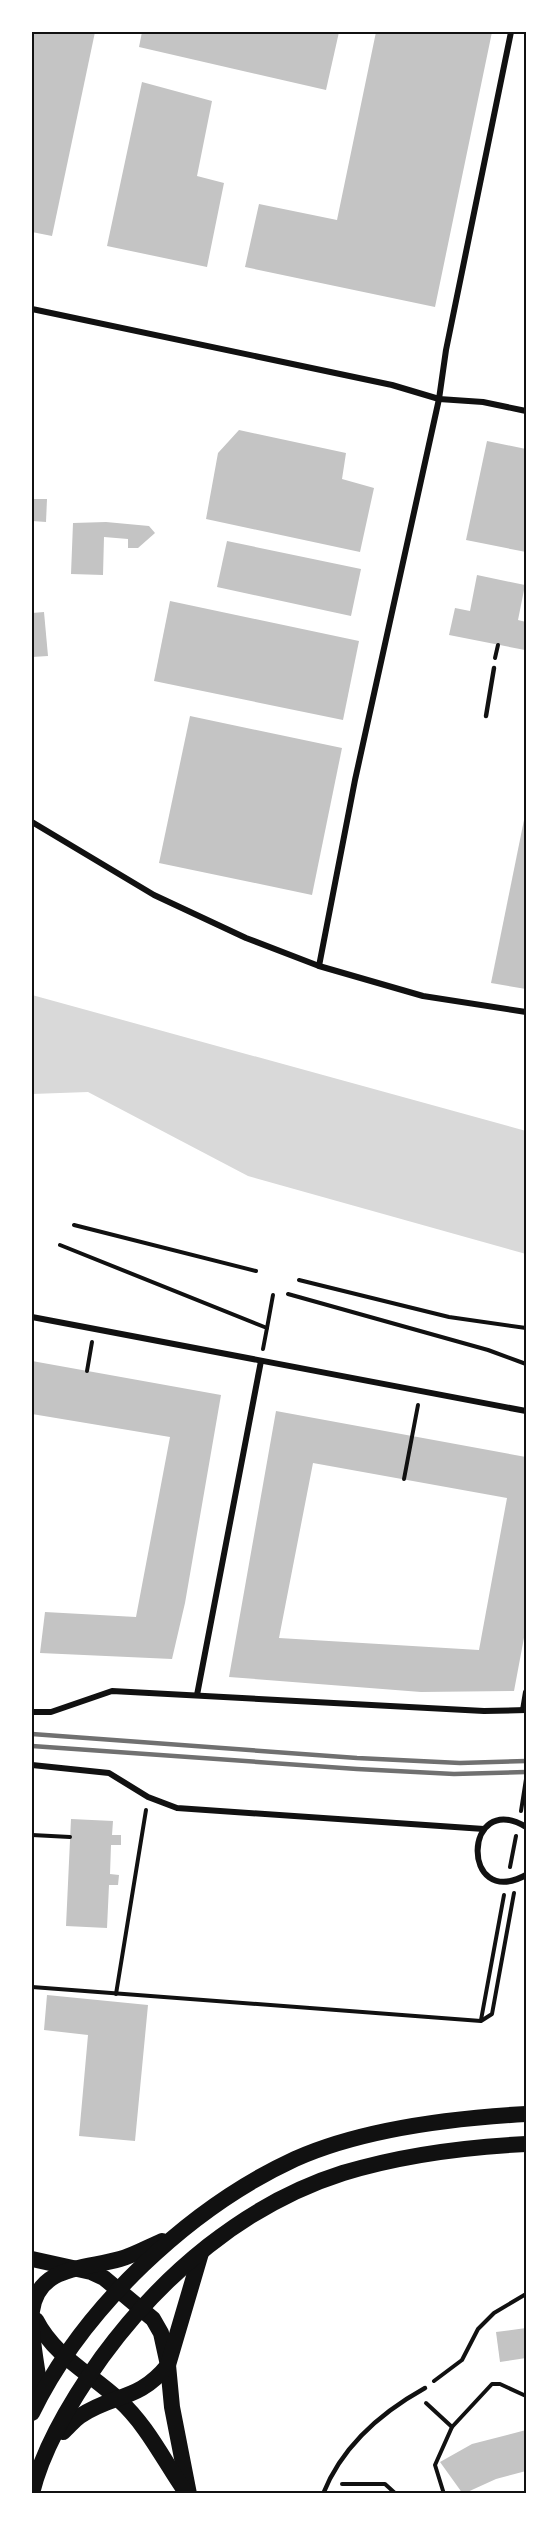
<svg xmlns="http://www.w3.org/2000/svg" width="558" height="2525" viewBox="0 0 558 2525" font-family="Spectral,serif">
<rect width="100%" height="100%" fill="#fff"/>
<path fill="#d9d9d9" d="M 32,995 L 526,1131 L 526,1254 L 248,1176 L 88,1092 L 32,1094 Z"/>
<g fill="#c4c4c4" fill-rule="evenodd">
<path d="M 32,32 L 95,32 L 52,236 L 32,232 Z"/>
<path d="M 142,32 L 339,32 L 326,90 L 139,47 Z"/>
<path d="M 376,32 L 492,32 L 435,307 L 245,267 L 259,204 L 337,220 Z"/>
<path d="M 142,82 L 212,101 L 197,176 L 224,183 L 207,267 L 107,246 Z"/>
<path d="M 239,430 L 346,453 L 342,479 L 374,488 L 360,552 L 206,519 L 218,453 Z"/>
<path d="M 487,441 L 526,449 L 526,552 L 466,540 Z"/>
<path d="M 32,499 L 47,499 L 46,522 L 32,521 Z"/>
<path d="M 106,522 L 149,526 L 155,533 L 138,548 L 128,548 L 128,539 L 104,537 L 103,575 L 71,574 L 73,523 Z"/>
<path d="M 227,541 L 361,569 L 351,616 L 217,587 Z"/>
<path d="M 477,575 L 525,585 L 518,620 L 526,622 L 525,650 L 449,635 L 455,608 L 470,611 Z"/>
<path d="M 170,601 L 359,641 L 343,720 L 154,681 Z"/>
<path d="M 44,612 L 48,656 L 32,657 L 32,613 Z"/>
<path d="M 190,716 L 342,748 L 312,895 L 159,863 Z"/>
<path d="M 525,815 L 526,815 L 526,989 L 491,983 Z"/>
<path d="M 32,1361 L 221,1395 L 185,1603 L 172,1659 L 40,1653 L 45,1612 L 136,1617 L 170,1437 L 32,1414 Z"/>
<path d="M 276,1411 L 526,1457 L 526,1627 L 514,1691 L 421,1692 L 229,1677 ZM 313,1463 L 507,1498 L 479,1650 L 279,1638 Z"/>
<path d="M 71,1819 L 113,1821 L 112,1835 L 121,1835 L 121,1845 L 111,1845 L 110,1874 L 119,1875 L 118,1885 L 109,1885 L 107,1928 L 66,1926 Z"/>
<path d="M 47,1995 L 148,2005 L 135,2141 L 79,2136 L 88,2035 L 44,2030 Z"/>
<path d="M 526,2328 L 526,2358 L 500,2362 L 496,2332 Z"/>
<path d="M 526,2430 L 526,2471 L 496,2479 L 463,2494 L 440,2462 L 472,2444 Z"/>
</g>
<g fill="none" stroke-linecap="round" stroke-linejoin="round">
<g stroke="#111" stroke-width="4">
<path d="M 495,658 L 498,645"/>
<path d="M 74,1225 L 256,1271"/>
<path d="M 60,1245 L 267,1328 L 263,1349"/>
<path d="M 299,1280 L 449,1317 L 526,1328"/>
<path d="M 288,1294 L 488,1350 L 526,1364"/>
<path d="M 267,1328 L 273,1295"/>
<path d="M 87,1371 L 92,1342"/>
<path d="M 404,1479 L 418,1405"/>
<path d="M 32,1790 L 32,1778"/>
<path d="M 521,1811 L 526,1779"/>
<path d="M 32,1835 L 70,1837"/>
<path d="M 510,1867 L 516,1836"/>
<path d="M 32,1987 L 481,2021 L 492,2014 L 514,1893"/>
<path d="M 116,1994 L 146,1810"/>
<path d="M 481,2020 L 504,1895"/>
<path d="M 434,2381 L 462,2360 L 478,2329 L 494,2313 L 526,2294"/>
<path d="M 426,2403 L 452,2427"/>
<path d="M 342,2484 L 385,2484 L 396,2494"/>
<path d="M 444,2494 L 435,2465 L 452,2427 L 492,2384 L 500,2384 L 526,2396"/>
</g>
<g stroke="#111" stroke-width="4.5">
<path d="M 486,716 L 494,668"/>
<path d="M 323,2494 C 342,2446 380,2413 425,2388"/>
</g>
<g stroke="#111" stroke-width="6">
<path d="M 32,309 L 392,385 L 439,399 L 483,402 L 526,411"/>
<path d="M 32,822 L 154,895 L 246,938 L 319,966 L 423,996 L 526,1012"/>
<path d="M 319,966 L 355,780 L 439,399 L 446,350 L 511,32"/>
<path d="M 32,1317 L 526,1411"/>
<path d="M 197,1695 L 261,1361"/>
<path d="M 523,1710 L 526,1692"/>
<path d="M 32,1712 L 51,1712 L 112,1691 L 484,1711 L 526,1710"/>
<path d="M 32,1765 L 109,1773 L 148,1797 L 177,1808 L 484,1829"/>
<path d="M 526,1827 C 463,1789 460,1911 526,1875"/>
</g>
<g stroke="#111" stroke-width="16">
<path d="M 32,2259 L 91,2272 L 104,2278 L 153,2319 L 161,2333 L 168,2365 L 172,2407 L 189,2494"/>
<path d="M 36,2320 C 55,2357 90,2373 119,2400 C 147,2425 164,2461 185,2491"/>
<path d="M 41,2394 C 38,2373 29,2329 32,2311 C 38,2265 86,2269 120,2259 C 134,2255 148,2247 162,2241"/>
<path d="M 32,2413 C 83,2308 189,2208 295,2159 C 362,2129 454,2118 526,2114"/>
<path d="M 63,2432 C 69,2427 74,2420 80,2416 C 114,2393 138,2402 168,2365 L 201,2253"/>
<path d="M 32,2493 C 43,2447 75,2395 102,2357 C 162,2275 245,2204 343,2173 C 402,2155 465,2147 526,2144"/>
</g>
<g stroke="#707070" stroke-width="4.5">
<path d="M 32,1734 L 357,1758 L 460,1763 L 526,1761"/>
<path d="M 32,1746 L 357,1769 L 454,1774 L 526,1772"/>
</g>
</g>
<rect width="558" height="2525" fill="none" stroke="#ffffff" stroke-width="66"/>
<rect x="33" y="33" width="492" height="2459" fill="none" stroke="#111" stroke-width="2"/>
</svg>
